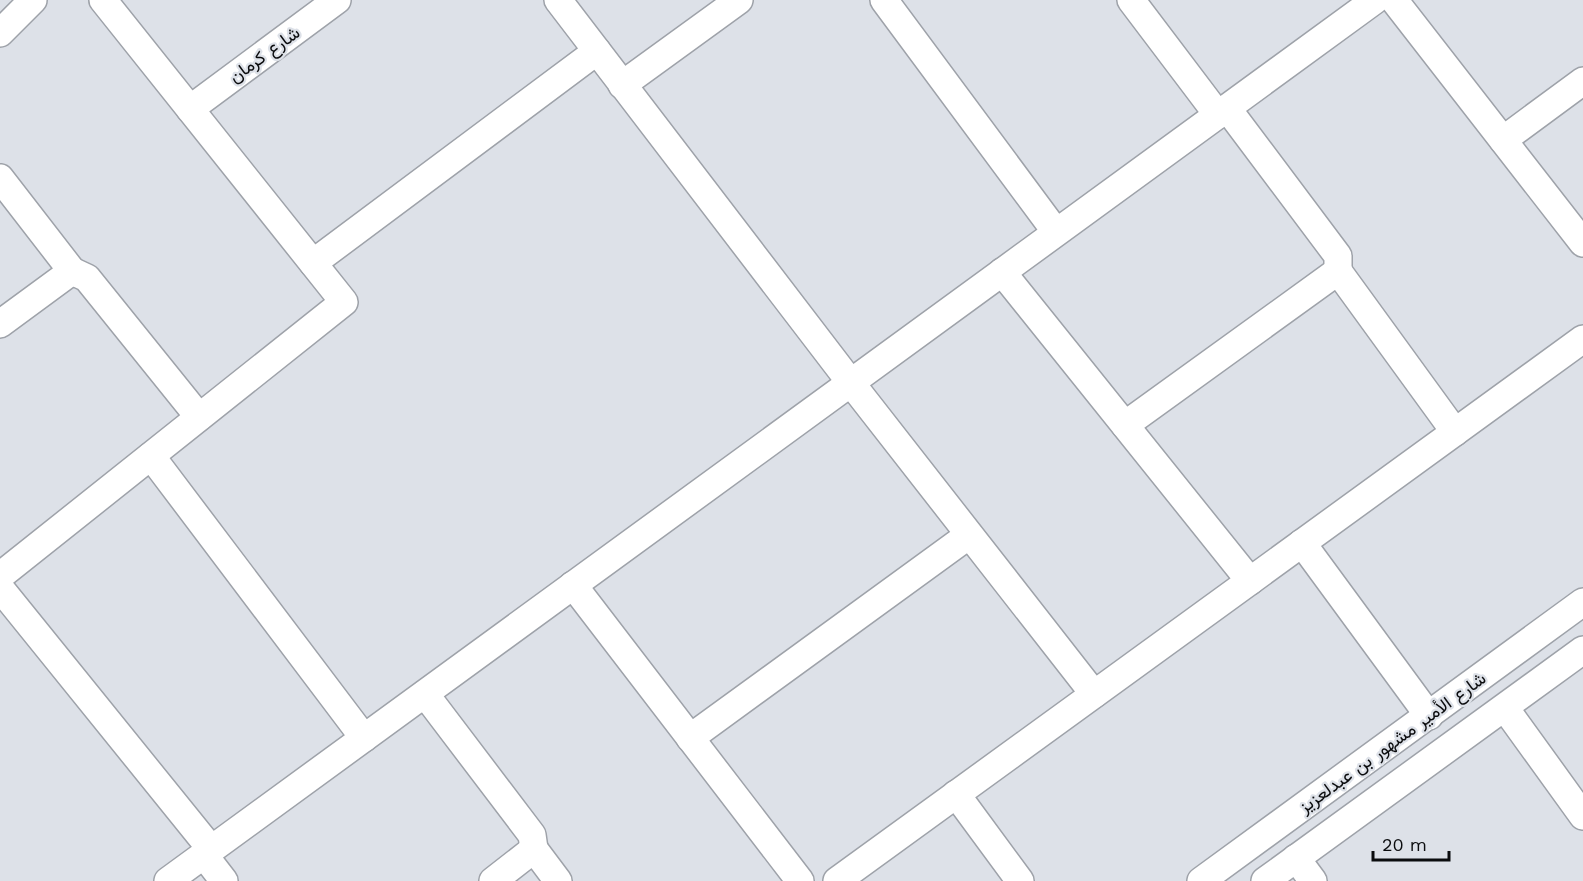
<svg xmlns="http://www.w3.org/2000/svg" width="1583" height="881" viewBox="0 0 1583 881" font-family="'Work Sans',Vazirmatn,sans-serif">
<rect width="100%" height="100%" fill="#dde1e8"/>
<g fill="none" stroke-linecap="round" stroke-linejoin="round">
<defs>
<g id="minor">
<path d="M 558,0 L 851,383 L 1094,694"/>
<path d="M 884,0 L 1056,232"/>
<path d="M 1131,0 L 1218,115"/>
<path d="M 1394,0 L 1583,243"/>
<path d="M 0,33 L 33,0"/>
<path d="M 622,85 L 739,0"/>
<path d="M 1227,108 L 1338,256 L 1338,271"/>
<path d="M 190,109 L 337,0"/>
<path d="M 1503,140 L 1583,81"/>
<path d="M 0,178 L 72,271 L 0,324"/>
<path d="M 313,263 L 597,51"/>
<path d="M 72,271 L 87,278 L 199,417"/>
<path d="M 1002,272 L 1250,581"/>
<path d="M 1125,425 L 1338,271 L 1455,432"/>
<path d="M 151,456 L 364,738"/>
<path d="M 1302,543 L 1429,716"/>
<path d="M 0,576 L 344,302 L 103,0"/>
<path d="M 573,585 L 800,881"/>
<path d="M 0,588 L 211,849"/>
<path d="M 425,694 L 532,835 L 534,849"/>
<path d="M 1505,708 L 1583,816"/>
<path d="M 690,738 L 969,535"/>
<path d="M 956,794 L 1020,881"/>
<path d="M 204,855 L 224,881"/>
<path d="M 1296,858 L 1313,881"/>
<path d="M 168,881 L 1375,0"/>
<path d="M 493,881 L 534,849 L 558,881"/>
<path d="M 837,881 L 1583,339"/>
<path d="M 1201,881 L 1583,602"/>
<path d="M 1265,881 L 1583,650"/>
</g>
</defs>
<use href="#minor" stroke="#9ea2a9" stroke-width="30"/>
<use href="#minor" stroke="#fff" stroke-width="27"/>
</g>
<g text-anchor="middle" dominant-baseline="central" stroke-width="4.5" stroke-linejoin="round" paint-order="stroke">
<g font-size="18" fill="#0b0c0e" stroke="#dde1e8">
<text transform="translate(264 54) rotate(-36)">شارع كرمان</text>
<text transform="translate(1392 742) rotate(-36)">شارع الأمير مشهور بن عبدلعزيز</text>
</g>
</g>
<path d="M1373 851v9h76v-9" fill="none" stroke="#0b0c0e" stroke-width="3"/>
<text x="1382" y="851" font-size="18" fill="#0b0c0e" stroke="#dde1e8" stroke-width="4.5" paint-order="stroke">20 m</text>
</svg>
